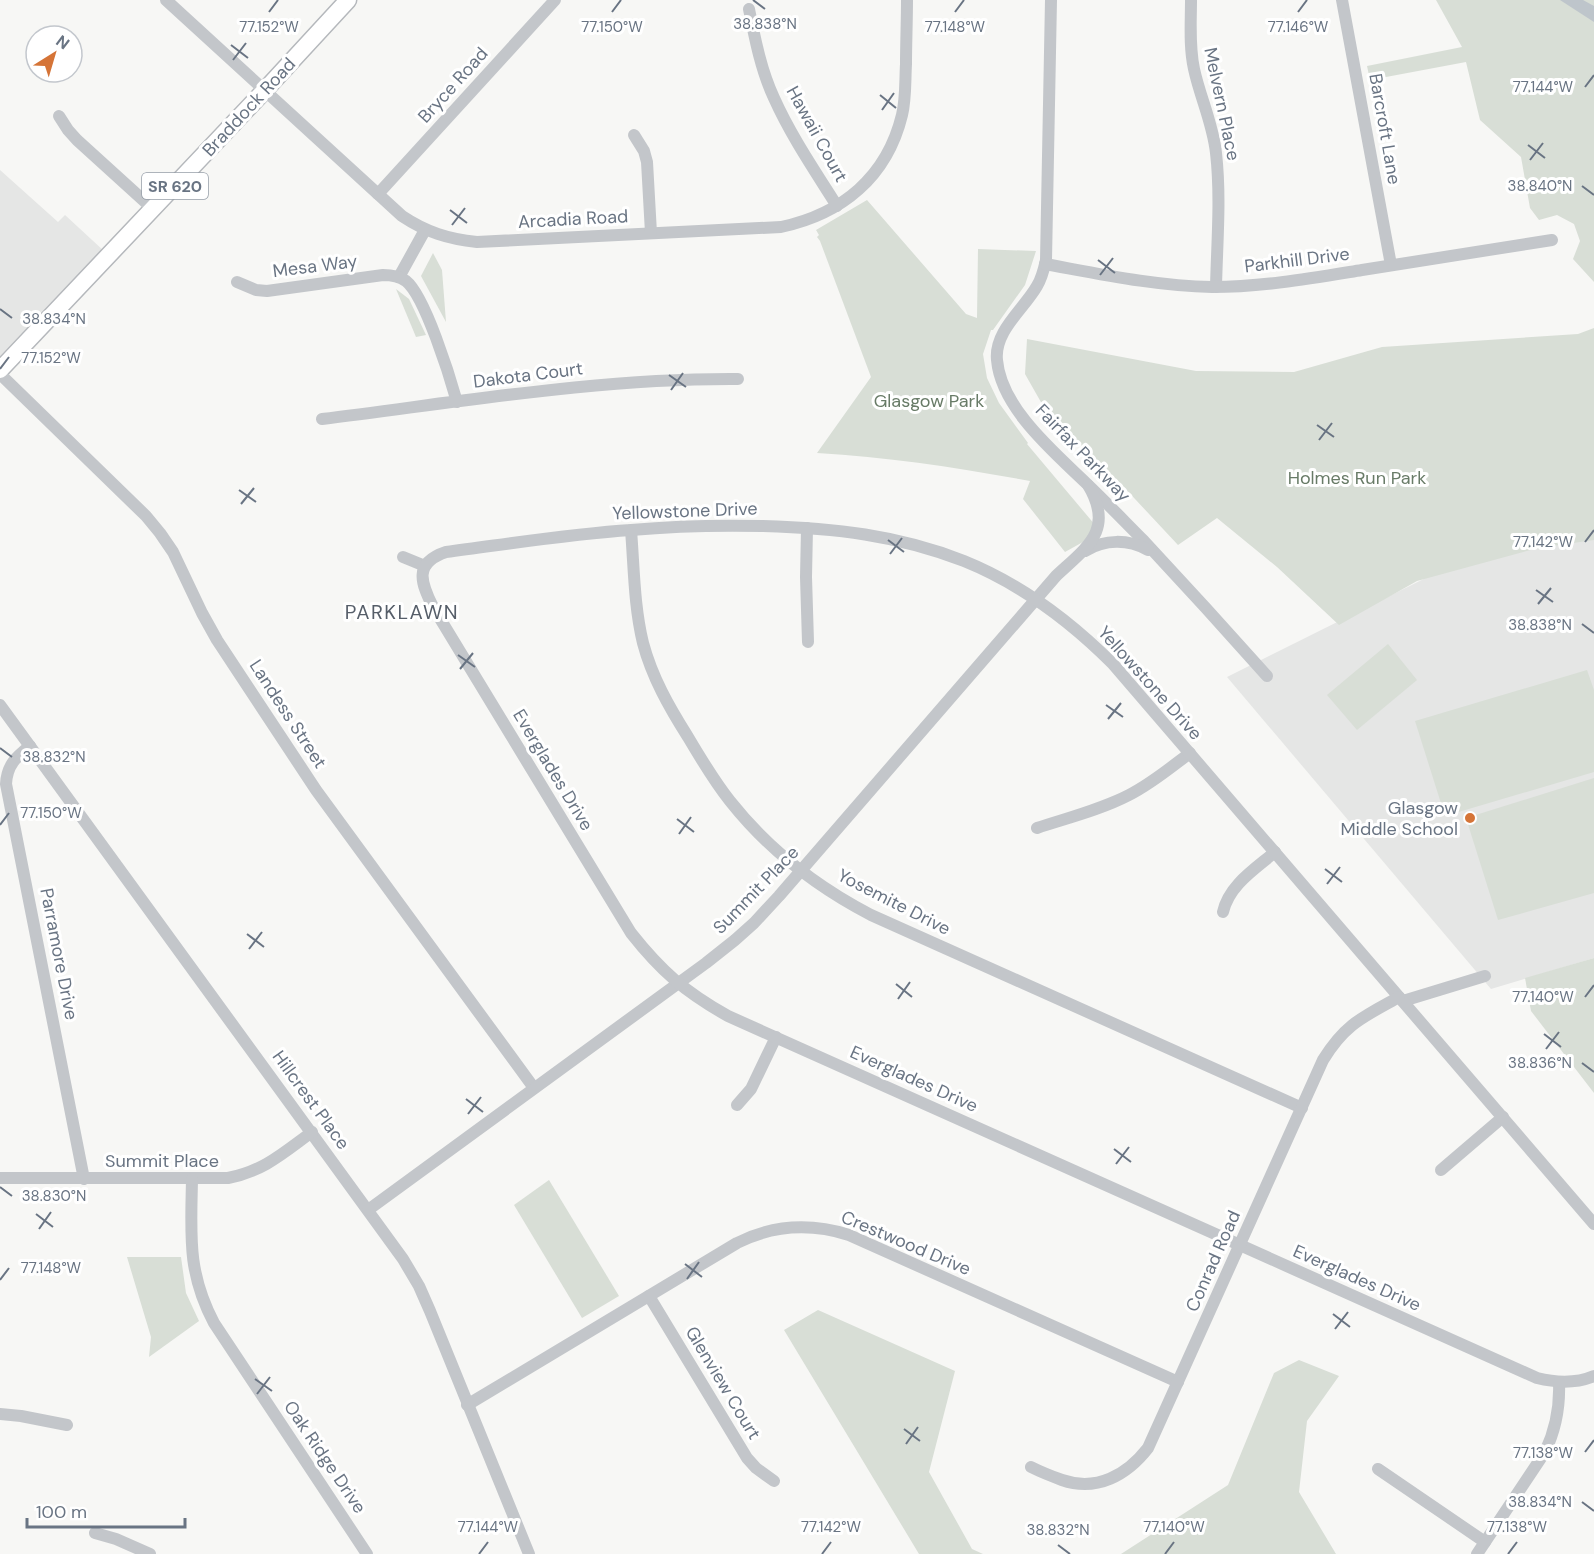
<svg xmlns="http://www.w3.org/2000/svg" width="1594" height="1554" viewBox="0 0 1594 1554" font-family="'DM Sans',sans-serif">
<rect width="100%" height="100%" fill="#f7f7f5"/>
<g fill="#e5e6e5">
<path d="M 0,170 L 58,222 L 65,215 L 105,252 L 0,361 Z"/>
<path d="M 1594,499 L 1594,958 L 1491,989 L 1227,677 L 1570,506 Z"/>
</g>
<g fill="#d8ded6">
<path d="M 1436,0 L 1594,0 L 1594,282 L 1573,259 L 1580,241 L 1574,224 L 1557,215 L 1539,220 L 1530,208 L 1521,157 L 1480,120 L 1466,62 L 1370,80 L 1367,66 L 1462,47 Z"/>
<path d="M 867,200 L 966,314 L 977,318 L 978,249 L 1036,251 L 1025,285 L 993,330 L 991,330 L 983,354 L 987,378 L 999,403 L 1028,443 L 1027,444 L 1101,532 L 1065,552 L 1023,499 L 1030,481 C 959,468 889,457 817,453 L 871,377 L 820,241 L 817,237 L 819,235 L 816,230 Z"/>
<path d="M 433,253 L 442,270 L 446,322 L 421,276 Z"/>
<path d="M 396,289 L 409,299 L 426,335 L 416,337 Z"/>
<path d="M 1594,328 L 1594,540 L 1538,548 L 1417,581 L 1339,625 L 1277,567 L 1217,518 L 1178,545 L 1121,484 L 1046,411 L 1025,374 L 1027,339 L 1196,371 L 1294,372 L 1382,347 L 1578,334 Z"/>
<path d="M 1388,644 L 1417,680 L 1357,730 L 1327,695 Z"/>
<path d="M 1587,670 L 1594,690 L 1594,772 L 1445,816 L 1415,721 Z"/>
<path d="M 1594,778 L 1594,893 L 1498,920 L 1466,818 Z"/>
<path d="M 1594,958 L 1594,1093 L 1531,1011 L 1525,978 Z"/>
<path d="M 549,1180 L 619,1296 L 582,1318 L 514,1205 Z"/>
<path d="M 127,1257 L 181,1257 L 186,1293 L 199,1321 L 149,1357 L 151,1337 Z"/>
<path d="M 818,1310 L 955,1371 L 929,1472 L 972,1549 L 983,1554 L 919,1554 L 784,1330 Z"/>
<path d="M 1299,1360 L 1339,1376 L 1307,1421 L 1299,1492 L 1336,1554 L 1121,1554 L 1228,1485 L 1274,1373 Z"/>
</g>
<path fill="#bec5cb" d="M 1560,0 L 1583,0 L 1594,6 L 1594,22 Z"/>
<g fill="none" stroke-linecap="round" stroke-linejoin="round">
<defs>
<path id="major" d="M 0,370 L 265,90 L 348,0"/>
</defs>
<use href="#major" stroke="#b5b8bc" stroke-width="19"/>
<g stroke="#c3c6ca" stroke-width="12">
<path d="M 166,0 L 402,216 C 426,232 448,239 477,242 L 781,227 C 842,214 887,177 902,115 C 906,99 905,81 906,64 C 906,43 907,21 907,0"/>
<path d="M 1051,0 L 1046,260 C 1044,269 1042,278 1037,286 C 1024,309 994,331 997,360 C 1001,408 1054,452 1086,483 C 1106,502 1125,522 1144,541 C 1186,586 1227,631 1267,676"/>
<path d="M 1191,0 C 1191,23 1189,46 1194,69 C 1200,97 1213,124 1216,153 C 1221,197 1217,243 1216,287"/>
<path d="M 1342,0 L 1391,265"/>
<path d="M 749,9 C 755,39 761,70 774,98 C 791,136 815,171 837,206"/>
<path d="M 59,116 L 68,130 L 77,140 L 153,209"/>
<path d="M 634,135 L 644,151 L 647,162 L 651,233"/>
<path d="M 378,194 L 555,0"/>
<path d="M 1045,264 C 1100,274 1156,286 1212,287 C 1263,287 1313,278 1362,270 C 1426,260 1489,250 1552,240"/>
<path d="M 399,277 L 425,230"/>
<path d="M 237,282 L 256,290 L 267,291 L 383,275 C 391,275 399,276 406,281 C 425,296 450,377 457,402"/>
<path d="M 0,374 L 146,516 L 160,533 L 173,552 L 202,613 L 217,640 L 316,790 L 534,1088"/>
<path d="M 322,419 C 460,402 599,378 738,379"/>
<path d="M 807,528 L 806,577 L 808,642"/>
<path d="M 631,530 C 634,567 634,606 643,643 C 652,677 669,707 688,737 C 701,759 714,781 730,801 C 768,849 817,887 871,915 L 1302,1108"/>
<path d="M 1085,551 C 1105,539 1128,539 1148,550"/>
<path d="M 403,557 L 425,566"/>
<path d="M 0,705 L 403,1259 L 419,1286 L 430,1311 L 529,1554"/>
<path d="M 30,746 C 16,757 7,765 6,784 L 84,1179"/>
<path d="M 1037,828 C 1067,818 1100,810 1129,795 C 1151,784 1170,768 1190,753"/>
<path d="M 1223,912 C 1229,885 1255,869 1275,852"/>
<path d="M 1403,1001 L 1485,976"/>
<path d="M 737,1105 L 751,1089 L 776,1037"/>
<path d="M 1441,1170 L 1503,1117"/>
<path d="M 0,1178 L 228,1178 C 264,1171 283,1153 312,1132"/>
<path d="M 192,1179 C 191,1235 187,1272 214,1323 L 367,1554"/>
<path d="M 368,1210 L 706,963 L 735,940 L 754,923 L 779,896 L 1056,576 C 1087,547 1115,530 1088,485"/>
<path d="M 1594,1224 L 1113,664 C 1070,621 1021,584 964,561 C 898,535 833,528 763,526 C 719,525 675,526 631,530 C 569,534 508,544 446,552 C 413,563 421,583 433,607 L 631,933 C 661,971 685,992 728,1016 L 1537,1378 C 1557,1383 1575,1384 1594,1376"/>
<path d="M 649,1296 L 747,1458 L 756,1468 L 774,1481"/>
<path d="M 467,1405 L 737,1243 C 773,1225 811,1223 849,1235 L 1178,1382"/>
<path d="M 0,1414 L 21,1416 L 67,1425"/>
<path d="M 1031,1467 C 1041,1472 1051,1476 1062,1480 C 1097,1492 1127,1475 1148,1448 L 1323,1060 C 1345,1024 1363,1017 1399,997"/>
<path d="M 1378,1469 L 1485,1542"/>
<path d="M 95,1533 L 116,1539 L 150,1554"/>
<path d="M 1477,1554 L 1545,1452 C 1556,1429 1560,1408 1559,1383"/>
</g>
<use href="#major" stroke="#fff" stroke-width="16"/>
</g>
<path fill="none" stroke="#697483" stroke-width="2" d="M 753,0 L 765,9M 269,12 L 278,0M 612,12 L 621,0M 955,12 L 964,0M 1298,12 L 1307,0M 231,45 L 248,58M 233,60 L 246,43M 1585,87 L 1594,75M 880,95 L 896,108M 882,110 L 894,93M 1528,145 L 1545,158M 1530,160 L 1543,143M 1582,186 L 1594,195M 450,210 L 467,223M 452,225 L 465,208M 1098,260 L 1115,273M 1100,275 L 1113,258M 0,309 L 12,318M 0,369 L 9,357M 669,375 L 686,387M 671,390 L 683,373M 1317,425 L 1334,437M 1319,440 L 1332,423M 239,490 L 256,502M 241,504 L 254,488M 888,540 L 904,552M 1585,542 L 1594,530M 890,554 L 902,538M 1536,590 L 1553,602M 1538,604 L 1551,588M 1582,624 L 1594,633M 458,655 L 475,667M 460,669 L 473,653M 1106,705 L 1123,717M 1108,719 L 1121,703M 0,748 L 12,757M 677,819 L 694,832M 0,825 L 9,813M 679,834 L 691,817M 1325,869 L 1342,882M 1327,884 L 1340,867M 247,934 L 264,947M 249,949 L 262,932M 896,984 L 912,997M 1585,997 L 1594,985M 898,999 L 910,982M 1544,1034 L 1561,1047M 1546,1049 L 1559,1032M 1582,1063 L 1594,1072M 466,1099 L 483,1112M 468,1114 L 481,1097M 1114,1149 L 1131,1162M 1116,1164 L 1129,1147M 0,1187 L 12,1196M 36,1214 L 53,1227M 39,1229 L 51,1212M 685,1264 L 702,1277M 687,1279 L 699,1262M 0,1280 L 9,1268M 1333,1314 L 1350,1327M 1335,1329 L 1348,1312M 255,1379 L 272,1391M 257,1394 L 270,1377M 904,1429 L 920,1441M 906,1444 L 918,1427M 1585,1452 L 1594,1440M 1582,1502 L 1594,1511M 1058,1545 L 1070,1554M 479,1554 L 488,1542M 822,1554 L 831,1542M 1165,1554 L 1174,1542M 1508,1554 L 1517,1542"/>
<circle fill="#d57437" stroke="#fff" stroke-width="2" cx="1470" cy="818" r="6"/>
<g text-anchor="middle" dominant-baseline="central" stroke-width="6" stroke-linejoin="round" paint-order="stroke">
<rect fill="#fff" stroke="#969ea8" stroke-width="1.5" x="142" y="173" width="66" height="26" rx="4.5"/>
<g font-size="16" font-weight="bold" fill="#697483">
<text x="175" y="186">SR 620</text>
</g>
<g font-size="18" fill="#697483" stroke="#fff">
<text transform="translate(453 85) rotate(-48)">Bryce Road</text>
<text transform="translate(1222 104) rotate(78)">Melvern Place</text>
<text transform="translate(249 107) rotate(-47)">Braddock Road</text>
<text transform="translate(1385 129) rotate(80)">Barcroft Lane</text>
<text transform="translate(817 134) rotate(61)">Hawaii Court</text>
<text transform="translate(573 219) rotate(-3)">Arcadia Road</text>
<text transform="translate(1297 260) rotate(-7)">Parkhill Drive</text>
<text transform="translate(315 266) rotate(-7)">Mesa Way</text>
<text transform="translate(528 375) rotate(-7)">Dakota Court</text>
<text transform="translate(1083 453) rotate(46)">Fairfax Parkway</text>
<text transform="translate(685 511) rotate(-2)">Yellowstone Drive</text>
<text transform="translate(1150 683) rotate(48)">Yellowstone Drive</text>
<text transform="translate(288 714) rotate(57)">Landess Street</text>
<text transform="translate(553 770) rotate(59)">Everglades Drive</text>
<text transform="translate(756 890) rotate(-46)">Summit Place</text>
<text transform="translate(894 902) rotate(27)">Yosemite Drive</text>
<text transform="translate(59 954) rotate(79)">Parramore Drive</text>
<text transform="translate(914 1079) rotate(24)">Everglades Drive</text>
<text transform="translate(311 1100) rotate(54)">Hillcrest Place</text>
<text x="162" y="1161">Summit Place</text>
<text transform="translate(906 1243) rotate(23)">Crestwood Drive</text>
<text transform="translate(1213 1261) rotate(-66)">Conrad Road</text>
<text transform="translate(1357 1278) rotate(24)">Everglades Drive</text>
<text transform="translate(723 1383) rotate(59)">Glenview Court</text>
<text transform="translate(325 1457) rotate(56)">Oak Ridge Drive</text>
</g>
<g font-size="18" fill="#687b67" stroke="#fff">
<text x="929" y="401">Glasgow Park</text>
<text x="1357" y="478">Holmes Run Park</text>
</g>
<g font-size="18" fill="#697483" stroke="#fff" text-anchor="end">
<text x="1458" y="808">Glasgow<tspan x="1458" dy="21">Middle School</tspan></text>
</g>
<g font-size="20" letter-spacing="1.5" fill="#565e69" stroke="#fff">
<text x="402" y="612">PARKLAWN</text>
</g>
</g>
<g font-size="15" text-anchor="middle" fill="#697483" stroke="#fff" stroke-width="6" stroke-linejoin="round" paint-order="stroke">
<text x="765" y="29">38.838°N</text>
<text x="269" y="32">77.152°W</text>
<text x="612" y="32">77.150°W</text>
<text x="955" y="32">77.148°W</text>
<text x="1298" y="32">77.146°W</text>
<text x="1543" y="92">77.144°W</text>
<text x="1540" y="191">38.840°N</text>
<text x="54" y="324">38.834°N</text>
<text x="51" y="363">77.152°W</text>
<text x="1543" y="547">77.142°W</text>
<text x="1540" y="630">38.838°N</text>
<text x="54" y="762">38.832°N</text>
<text x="51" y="818">77.150°W</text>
<text x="1543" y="1002">77.140°W</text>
<text x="1540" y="1068">38.836°N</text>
<text x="54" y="1201">38.830°N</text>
<text x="51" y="1273">77.148°W</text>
<text x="1543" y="1458">77.138°W</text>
<text x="1540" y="1507">38.834°N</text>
<text x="488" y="1532">77.144°W</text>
<text x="831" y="1532">77.142°W</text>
<text x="1174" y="1532">77.140°W</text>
<text x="1517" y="1532">77.138°W</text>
<text x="1058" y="1535">38.832°N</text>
</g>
<g transform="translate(54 54) rotate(37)"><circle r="28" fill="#ffffff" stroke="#c3c7cd" stroke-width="1.5"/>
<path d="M0-4.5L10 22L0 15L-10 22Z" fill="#d57437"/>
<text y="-9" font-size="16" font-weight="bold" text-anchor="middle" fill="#697483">N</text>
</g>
<path d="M27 1518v9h158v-9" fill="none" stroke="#697483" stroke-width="3"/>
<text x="36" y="1518" font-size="18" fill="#697483" stroke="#ffffff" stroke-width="4.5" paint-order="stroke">100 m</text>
</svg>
